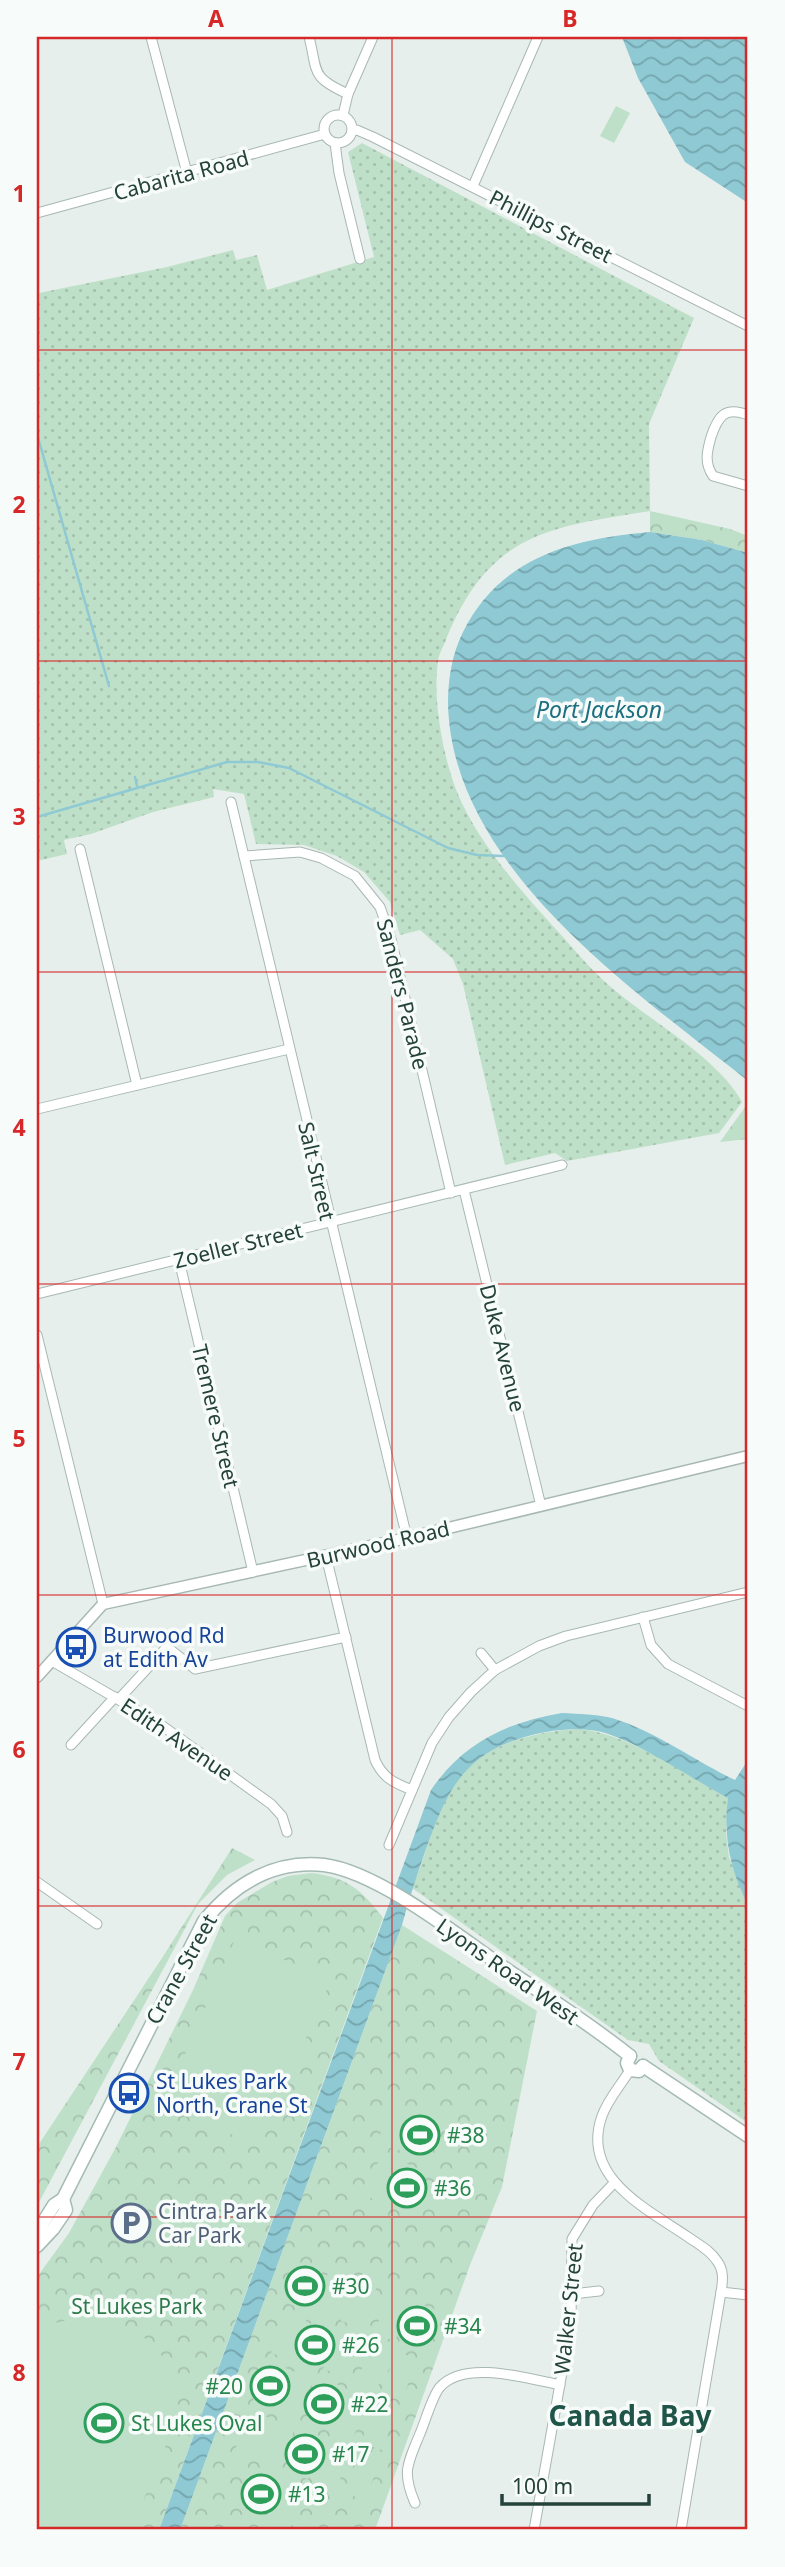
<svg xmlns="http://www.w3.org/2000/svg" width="785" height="2567" viewBox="0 0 785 2567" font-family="'Noto Sans',sans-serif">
<defs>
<pattern id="grass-dots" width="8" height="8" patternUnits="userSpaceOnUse" patternTransform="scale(1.75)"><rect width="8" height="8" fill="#bfe0c8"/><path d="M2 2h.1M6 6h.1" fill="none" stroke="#a4c1ad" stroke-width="1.8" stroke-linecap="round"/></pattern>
<pattern id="park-crowns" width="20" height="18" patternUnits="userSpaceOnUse" patternTransform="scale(1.75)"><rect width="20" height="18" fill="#bfe0c8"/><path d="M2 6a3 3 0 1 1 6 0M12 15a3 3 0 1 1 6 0" fill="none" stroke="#a4c1ad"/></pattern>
<pattern id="water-waves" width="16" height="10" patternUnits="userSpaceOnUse" patternTransform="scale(1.75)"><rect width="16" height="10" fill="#8ec9d4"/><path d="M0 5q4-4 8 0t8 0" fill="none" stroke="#74a5ad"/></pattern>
</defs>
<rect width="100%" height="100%" fill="#e6efeb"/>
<g fill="url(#grass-dots)">
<path d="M 362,143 L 694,318 L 649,424 L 650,511 C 549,527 490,533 447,637 C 445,643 441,650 439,656 C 431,694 443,757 457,792 C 478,844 526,897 563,937 C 576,952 589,967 603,980 C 642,1017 717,1055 742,1102 L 719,1133 L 567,1161 L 555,1153 L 505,1165 L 463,984 L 453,959 L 420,930 L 400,935 L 390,902 L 364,872 L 337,856 L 304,845 L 256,844 L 244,794 L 213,789 L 214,797 L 153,812 L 91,834 L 64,840 L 67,854 L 37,861 L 37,289 L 39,293 L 167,267 L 233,250 L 236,260 L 257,255 L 267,290 L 374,257 L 348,152 Z"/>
<path d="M 580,1729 C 632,1735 683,1773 728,1798 L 726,1833 L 729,1857 L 748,1905 L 748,2123 L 659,2061 L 649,2044 L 628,2040 L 412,1888 C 426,1857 432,1821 449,1792 C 475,1746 531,1731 580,1729 Z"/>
</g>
<g fill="url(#park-crowns)">
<path d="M 650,511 L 730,529 L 748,536 L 748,553 L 702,540 L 650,532 Z"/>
<path d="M 748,1103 L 748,1139 L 720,1142 Z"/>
<path d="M 232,1848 L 255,1860 L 227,1875 L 198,1904 L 37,2206 L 37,2147 L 162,1958 Z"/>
<path d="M 311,1873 C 347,1877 362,1890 383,1918 L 159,2530 L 37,2530 L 37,2277 L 69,2233 L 116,2147 L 193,1990 L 225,1916 L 237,1903 L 272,1882 L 288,1876 Z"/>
<path d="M 402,1925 L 537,2011 L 502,2187 L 470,2265 L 375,2530 L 180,2530 Z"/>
</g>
<g fill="#bfe0c8">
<path d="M 616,106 L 630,113 L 614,143 L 600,136 Z"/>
<path d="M 235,1939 L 331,1980 L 259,2146 L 163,2105 Z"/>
<path d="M 392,2101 L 413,2109 L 398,2151 L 377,2143 Z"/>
<path d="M 417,2110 L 438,2117 L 423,2159 L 402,2152 Z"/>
<path d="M 381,2154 L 402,2162 L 387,2204 L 366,2196 Z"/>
<path d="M 405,2163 L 425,2171 L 410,2213 L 389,2205 Z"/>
<path d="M 302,2261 L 323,2269 L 308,2311 L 287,2303 Z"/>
<path d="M 329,2270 L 350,2277 L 335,2319 L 314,2312 Z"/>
<path d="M 356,2279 L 377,2286 L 362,2328 L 341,2321 Z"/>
<path d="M 389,2292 L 410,2299 L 395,2341 L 374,2334 Z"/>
<path d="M 414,2302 L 435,2309 L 420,2351 L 399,2343 Z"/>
<path d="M 286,2311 L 307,2318 L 292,2360 L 271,2353 Z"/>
<path d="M 83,2317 L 111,2319 L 141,2334 L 168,2362 L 178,2399 L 165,2448 L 131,2530 L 37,2530 L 37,2332 L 45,2325 Z"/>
<path d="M 312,2320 L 333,2328 L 317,2370 L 297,2362 Z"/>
<path d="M 338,2327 L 359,2334 L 344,2376 L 323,2369 Z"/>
<path d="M 371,2343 L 391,2350 L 376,2392 L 356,2385 Z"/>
<path d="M 396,2351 L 417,2359 L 402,2401 L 381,2393 Z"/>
<path d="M 267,2361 L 288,2369 L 273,2411 L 252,2403 Z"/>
<path d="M 293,2371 L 314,2378 L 298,2420 L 278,2413 Z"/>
<path d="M 321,2379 L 342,2386 L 326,2428 L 306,2421 Z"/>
<path d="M 347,2390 L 368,2397 L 353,2439 L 332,2432 Z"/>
<path d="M 376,2401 L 397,2408 L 382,2450 L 361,2443 Z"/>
<path d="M 249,2411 L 270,2418 L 255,2460 L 234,2453 Z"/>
<path d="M 274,2421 L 295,2428 L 280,2470 L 259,2463 Z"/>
<path d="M 302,2430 L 323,2437 L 308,2479 L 287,2472 Z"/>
<path d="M 331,2438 L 352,2446 L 337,2488 L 316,2480 Z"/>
<path d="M 360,2451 L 381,2458 L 365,2500 L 345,2493 Z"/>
<path d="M 258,2469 L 278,2476 L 263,2518 L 243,2511 Z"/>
<path d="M 285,2479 L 305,2487 L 290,2529 L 269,2521 Z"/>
</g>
<g fill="url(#water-waves)">
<path d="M 622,37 L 748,37 L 748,203 L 685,162 L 638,78 Z"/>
<path d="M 650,532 L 702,540 L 748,553 L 748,1081 C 633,989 452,867 448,704 C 448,679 452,654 463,632 C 501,556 573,539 650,532 Z"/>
<path d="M 562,1713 C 579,1714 596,1714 612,1718 C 655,1731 695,1761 735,1780 L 748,1760 L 748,1905 C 730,1870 723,1837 728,1798 C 692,1779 648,1748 611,1735 C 587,1726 556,1729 532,1735 C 464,1753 448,1788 426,1849 C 417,1875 409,1899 402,1925 L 180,2530 L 159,2530 L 431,1790 C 463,1743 507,1722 562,1713 Z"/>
</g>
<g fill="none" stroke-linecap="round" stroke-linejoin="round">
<g stroke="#8ec9d4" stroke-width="2.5">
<path d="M 37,434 L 109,686"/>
<path d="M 135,777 L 137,786"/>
<path d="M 37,817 L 227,762 L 258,762 L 289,768 L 448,848 L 477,855 L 503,856"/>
</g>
<defs>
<g id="minor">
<path d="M 151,37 L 187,173"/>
<path d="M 309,37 C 318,72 310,77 348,94"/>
<circle cx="338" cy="129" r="14"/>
<path d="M 343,115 L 348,94 L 373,37"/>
<path d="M 352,131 L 357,130 L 373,137 L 748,326"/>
<path d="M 335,143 L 339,173 L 360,259"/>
<path d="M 473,186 L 538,37"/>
<path d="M 37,213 L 325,134"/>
<path d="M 748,415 C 725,406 718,416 711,437 C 707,451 704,463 713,476 L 748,486"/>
<path d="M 231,802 L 407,1538"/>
<path d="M 80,849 L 137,1085"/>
<path d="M 244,856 L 300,852 L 321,858 L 355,876 L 380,907 L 391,939 L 451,1193"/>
<path d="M 37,1109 L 289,1049"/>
<path d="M 464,1190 L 541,1506"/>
<path d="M 179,1260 L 253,1572"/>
<path d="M 37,1294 L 562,1165"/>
<path d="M 37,1335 L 103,1604"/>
<path d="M 326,1556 L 375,1760 C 383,1778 394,1783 412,1790"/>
<path d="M 643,1617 L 651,1645 L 668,1664 L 748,1706"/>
<path d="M 481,1653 L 495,1670"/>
<path d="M 52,1661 L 157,1722 L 271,1804 L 282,1816 L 287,1832"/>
<path d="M 119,1699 L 167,1647 L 195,1669 L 346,1637"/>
<path d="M 71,1745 L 115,1697"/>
<path d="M 389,1845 L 432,1743 L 449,1717 L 471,1692 L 495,1670 L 539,1646 L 566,1636 L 748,1592"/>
<path d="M 37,1882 L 97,1924"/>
<path d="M 630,2070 C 621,2085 608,2099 602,2116 C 580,2177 647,2209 688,2237 C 698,2244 710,2250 717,2261 C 724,2270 723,2281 721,2292 L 681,2530"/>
<path d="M 721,2292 L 748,2295"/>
<path d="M 572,2294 L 599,2291"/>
<path d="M 415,2503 C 402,2473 407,2465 419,2436 C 425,2423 432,2396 440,2387 C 465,2359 529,2379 560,2385"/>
<path d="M 534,2530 L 571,2322 L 572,2239 L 593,2205 L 614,2183"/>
</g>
<path id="tertiary" d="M 37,1677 L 103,1604 L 407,1538 L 748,1456"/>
<g id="secondary">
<path d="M 630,2056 L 627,2063 L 630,2070 L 639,2071 L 643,2066"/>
<path d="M 643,2066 L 748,2136"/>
<path d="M 37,2232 L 54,2205 L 63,2199 L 204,1921 C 234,1884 274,1860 324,1865 C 378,1872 457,1935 503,1967 C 546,1996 590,2024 630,2056"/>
<path d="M 37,2246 L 53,2229 L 66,2210 L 63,2199"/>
</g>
</defs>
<use href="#minor" stroke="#a8b8b2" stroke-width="11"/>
<use href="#tertiary" stroke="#a8b8b2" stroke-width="13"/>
<use href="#secondary" stroke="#a4bbb3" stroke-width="15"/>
<use href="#minor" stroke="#fff" stroke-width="9"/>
<use href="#tertiary" stroke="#fff" stroke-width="10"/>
<use href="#secondary" stroke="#fff" stroke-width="12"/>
</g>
<path fill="none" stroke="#d62828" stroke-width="2" stroke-opacity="0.55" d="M 392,37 L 392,2530M 37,350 L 748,350M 37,661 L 748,661M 37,972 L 748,972M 37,1284 L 748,1284M 37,1595 L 748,1595M 37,1906 L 748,1906M 37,2217 L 748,2217"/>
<defs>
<symbol id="bus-ring" viewBox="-11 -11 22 22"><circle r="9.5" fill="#f7fbf9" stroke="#1a4fb4" stroke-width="1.5"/><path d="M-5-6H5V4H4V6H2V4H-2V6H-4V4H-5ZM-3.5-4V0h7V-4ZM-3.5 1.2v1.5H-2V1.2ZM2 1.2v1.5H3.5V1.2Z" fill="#1a4fb4"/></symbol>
<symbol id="stadium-ring" viewBox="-11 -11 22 22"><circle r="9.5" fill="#f7fbf9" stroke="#2e9e5b" stroke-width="1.5"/><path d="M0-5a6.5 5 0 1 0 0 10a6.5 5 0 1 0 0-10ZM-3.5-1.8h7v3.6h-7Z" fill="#2e9e5b"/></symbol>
<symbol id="parking-ring" viewBox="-11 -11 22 22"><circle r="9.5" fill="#f7fbf9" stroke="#5c6f8a" stroke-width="1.5"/><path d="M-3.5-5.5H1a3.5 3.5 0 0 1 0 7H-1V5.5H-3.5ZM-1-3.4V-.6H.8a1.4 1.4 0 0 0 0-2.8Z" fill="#5c6f8a"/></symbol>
</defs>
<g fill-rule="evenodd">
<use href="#bus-ring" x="54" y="1625" width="44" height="44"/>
<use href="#bus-ring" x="107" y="2071" width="44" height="44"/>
<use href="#stadium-ring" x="398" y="2113" width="44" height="44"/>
<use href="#stadium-ring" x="385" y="2166" width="44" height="44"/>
<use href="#parking-ring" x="109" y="2201" width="44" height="44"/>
<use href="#stadium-ring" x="283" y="2264" width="44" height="44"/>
<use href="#stadium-ring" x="395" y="2304" width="44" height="44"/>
<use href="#stadium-ring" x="293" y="2323" width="44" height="44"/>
<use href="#stadium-ring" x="248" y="2364" width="44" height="44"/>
<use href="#stadium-ring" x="302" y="2382" width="44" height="44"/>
<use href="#stadium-ring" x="82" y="2401" width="44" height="44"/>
<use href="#stadium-ring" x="283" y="2432" width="44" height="44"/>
<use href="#stadium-ring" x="239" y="2472" width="44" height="44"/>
</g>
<g text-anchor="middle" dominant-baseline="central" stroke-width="7" stroke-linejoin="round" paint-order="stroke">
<g font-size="21" fill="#24423a" stroke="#f7fbf9">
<text transform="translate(181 175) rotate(-15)">Cabarita Road</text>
<text transform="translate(551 226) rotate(27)">Phillips Street</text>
<text transform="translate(403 994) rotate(76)">Sanders Parade</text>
<text transform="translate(317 1171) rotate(77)">Salt Street</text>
<text transform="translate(238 1245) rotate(-14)">Zoeller Street</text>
<text transform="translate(503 1348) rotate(76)">Duke Avenue</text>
<text transform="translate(216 1416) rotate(77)">Tremere Street</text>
<text transform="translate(378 1544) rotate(-13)">Burwood Road</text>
<text transform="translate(177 1739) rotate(34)">Edith Avenue</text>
<text transform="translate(181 1969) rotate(-61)">Crane Street</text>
<text transform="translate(508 1971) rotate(35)">Lyons Road West</text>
<text transform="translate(568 2309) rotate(-84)">Walker Street</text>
</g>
<g font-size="21" fill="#164399" stroke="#f7fbf9" text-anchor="start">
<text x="103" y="1635">Burwood Rd<tspan x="103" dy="24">at Edith Av</tspan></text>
<text x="156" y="2081">St Lukes Park<tspan x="156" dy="24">North, Crane St</tspan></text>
</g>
<g font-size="21" fill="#27864d" stroke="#f7fbf9" text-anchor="start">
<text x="447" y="2135">#38</text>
<text x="434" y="2188">#36</text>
<text x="332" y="2286">#30</text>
<text x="444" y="2326">#34</text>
<text x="342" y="2345">#26</text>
<text x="243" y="2386" text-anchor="end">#20</text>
<text x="351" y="2404">#22</text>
<text x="131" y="2423">St Lukes Oval</text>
<text x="332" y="2454">#17</text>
<text x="288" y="2494">#13</text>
</g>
<g font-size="21" fill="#4e5e75" stroke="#f7fbf9" text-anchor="start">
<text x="158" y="2211">Cintra Park<tspan x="158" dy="24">Car Park</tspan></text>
</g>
<g font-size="21" fill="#2d7a4b" stroke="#f7fbf9">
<text x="137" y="2306">St Lukes Park</text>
</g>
<g font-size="23" font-style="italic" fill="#1c6f80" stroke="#f7fbf9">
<text x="599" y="709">Port Jackson</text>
</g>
<g font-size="28" font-weight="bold" fill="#1f5548" stroke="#f7fbf9">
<text x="630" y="2415">Canada Bay</text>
</g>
</g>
<rect width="785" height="2567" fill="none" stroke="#f7fbf9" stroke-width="77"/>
<path d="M502 2494v10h147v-10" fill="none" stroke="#24423a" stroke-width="3.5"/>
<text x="512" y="2494" font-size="21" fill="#24423a" stroke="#f7fbf9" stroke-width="5" paint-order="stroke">100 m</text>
<rect x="38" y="38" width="708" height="2490" fill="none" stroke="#d62828" stroke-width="2.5"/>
<g font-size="23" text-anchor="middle" font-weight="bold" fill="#d62828">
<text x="216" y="27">A</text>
<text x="570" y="27">B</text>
<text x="19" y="202">1</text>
<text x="19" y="513">2</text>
<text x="19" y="825">3</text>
<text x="19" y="1136">4</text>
<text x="19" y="1447">5</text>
<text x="19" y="1758">6</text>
<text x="19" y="2070">7</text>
<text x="19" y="2381">8</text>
</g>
</svg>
